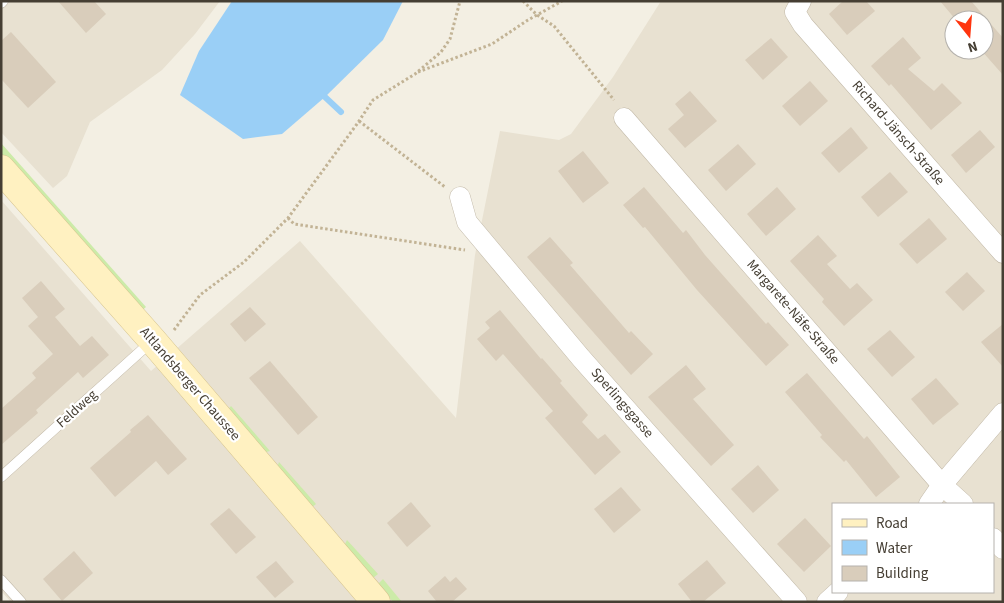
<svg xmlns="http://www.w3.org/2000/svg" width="1004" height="603" viewBox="0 0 1004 603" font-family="'Source Sans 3',sans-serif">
<rect width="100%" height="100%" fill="#f3efe3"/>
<g fill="#e8e1d1" fill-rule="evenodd">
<path d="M 1,1 L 220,1 L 195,34 L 162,70 L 90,122 L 67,176 L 53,188 L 1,132 Z"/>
<path d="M 661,1 L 1003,1 L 1003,602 L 11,602 L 1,591 L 1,200 L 151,371 L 300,241 L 456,418 L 475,255 L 500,131 L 559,140 L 571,134 L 613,77 ZM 954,20 L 984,20 L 984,50 L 954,50 ZM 833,504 L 993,504 L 993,592 L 833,592 Z"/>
</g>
<g fill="#cceba8">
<path d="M 1,143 L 146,307 L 140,312 L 1,156 Z"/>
<path d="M 231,406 L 270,451 L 262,453 L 227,411 Z"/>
<path d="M 279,462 L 316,504 L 311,508 L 277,468 Z"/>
<path d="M 347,540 L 378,574 L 373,578 L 344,546 Z"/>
<path d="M 383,579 L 402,602 L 393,602 L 378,584 Z"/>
</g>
<path fill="#9acff6" d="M 232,1 L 403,1 L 383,40 L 325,97 L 282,134 L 243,139 L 180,95 L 199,51 Z"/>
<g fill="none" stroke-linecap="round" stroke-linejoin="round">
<path stroke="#9acff6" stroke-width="6" d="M 325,97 L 341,112"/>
</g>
<g fill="#d9cdbb">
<path d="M 58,1 L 94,1 L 106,14 L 86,33 Z"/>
<path d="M 843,1 L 866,1 L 875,11 L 847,35 L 829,14 Z"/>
<path d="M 940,1 L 971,1 L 978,9 L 1003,38 L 1003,75 L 981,50 L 984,50 L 984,20 L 956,20 Z"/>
<path d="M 11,32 L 56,82 L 28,108 L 1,79 L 1,41 Z"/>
<path d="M 903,37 L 921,58 L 908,69 L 934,91 L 942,83 L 962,103 L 931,130 L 891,84 L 889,86 L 871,66 Z"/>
<path d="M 771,38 L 788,57 L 763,80 L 745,60 Z"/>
<path d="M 810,81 L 828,101 L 800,126 L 782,106 Z"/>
<path d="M 690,91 L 717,121 L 685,148 L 668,129 L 684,115 L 675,104 Z"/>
<path d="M 851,127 L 868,148 L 839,173 L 821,153 Z"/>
<path d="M 980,130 L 995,147 L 966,173 L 951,155 Z"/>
<path d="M 738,144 L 756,164 L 726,191 L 708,170 Z"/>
<path d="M 583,151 L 609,183 L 583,203 L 558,171 Z"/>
<path d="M 890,172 L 908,192 L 878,217 L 861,197 Z"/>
<path d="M 644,187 L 683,233 L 686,230 L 705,255 L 766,324 L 768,322 L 789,345 L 766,366 L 697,290 L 645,227 L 643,228 L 623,205 Z"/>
<path d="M 777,187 L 796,209 L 766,236 L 747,214 Z"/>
<path d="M 929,218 L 947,239 L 917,264 L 899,244 Z"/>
<path d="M 818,235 L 837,256 L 827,264 L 850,289 L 857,283 L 873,300 L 844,326 L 822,302 L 824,299 L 790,261 Z"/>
<path d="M 550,237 L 573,263 L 570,265 L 629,333 L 631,331 L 653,354 L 631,375 L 527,257 Z"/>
<path d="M 967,272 L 985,291 L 963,311 L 945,292 Z"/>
<path d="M 41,281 L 65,309 L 55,317 L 80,346 L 92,336 L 109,355 L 83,378 L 78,372 L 36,410 L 38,413 L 1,445 L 1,409 L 36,378 L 32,373 L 53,354 L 28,326 L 38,317 L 22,298 Z"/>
<path d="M 250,307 L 266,324 L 245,342 L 230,324 Z"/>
<path d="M 500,310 L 541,359 L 542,358 L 562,381 L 560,383 L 588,415 L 582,422 L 598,439 L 605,434 L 621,452 L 595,475 L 545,418 L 553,411 L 503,354 L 496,361 L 477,339 L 490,328 L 485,322 Z"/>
<path d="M 1003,324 L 1003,367 L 981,342 Z"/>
<path d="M 890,330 L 915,357 L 892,377 L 867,349 Z"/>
<path d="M 270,361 L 318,417 L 298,435 L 249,378 Z"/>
<path d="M 686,365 L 706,389 L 693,399 L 734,445 L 711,466 L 648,397 Z"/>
<path d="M 807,373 L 864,439 L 867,436 L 900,477 L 876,497 L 846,460 L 844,462 L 820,437 L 822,435 L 785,392 Z"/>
<path d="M 936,378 L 959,404 L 933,425 L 911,399 Z"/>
<path d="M 148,415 L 187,459 L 168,475 L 156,461 L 115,497 L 90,468 L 131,432 L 130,430 Z"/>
<path d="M 758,465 L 779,490 L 753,513 L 731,489 Z"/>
<path d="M 621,487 L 641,510 L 614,533 L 594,509 Z"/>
<path d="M 411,502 L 431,526 L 407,547 L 387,523 Z"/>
<path d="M 229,508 L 256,537 L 236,554 L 210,524 Z"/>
<path d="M 805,518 L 831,546 L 804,572 L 777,544 Z"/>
<path d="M 74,551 L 93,573 L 62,601 L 43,579 Z"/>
<path d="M 707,560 L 726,583 L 703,602 L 692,602 L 678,584 Z"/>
<path d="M 276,561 L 294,582 L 275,598 L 256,577 Z"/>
<path d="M 445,576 L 450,582 L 456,577 L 467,589 L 452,602 L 437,602 L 428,591 Z"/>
</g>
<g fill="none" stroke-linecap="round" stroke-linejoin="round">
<defs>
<g id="service">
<path d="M 1,3 L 3,1"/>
<path d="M 1,477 L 152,341"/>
<path d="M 1,580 L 21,602"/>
</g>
<g id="minor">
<path d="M 801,1 L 795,12 L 803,25 L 1003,253"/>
<path d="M 624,118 L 942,485 L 963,504"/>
<path d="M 460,197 L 467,222 L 581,358 L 797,602"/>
<path d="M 929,504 L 942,485 L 1003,413"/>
<path d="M 993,538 L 1003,549"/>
<path d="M 827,602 L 838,592"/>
</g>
<path id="secondary" d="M 1,169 L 153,341 L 376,602"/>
</defs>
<use href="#service" stroke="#c2b9a8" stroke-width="11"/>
<use href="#minor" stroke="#c2b9a8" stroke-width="21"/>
<use href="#secondary" stroke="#d6c48f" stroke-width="29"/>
<g stroke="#c2b395" stroke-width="3" stroke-dasharray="2.5 2.5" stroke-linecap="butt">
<path d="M 523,1 L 537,15 L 554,26 L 614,100"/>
<path d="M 418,72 L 492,44 L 528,20 L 562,1"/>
<path d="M 359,121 L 445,187"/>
<path d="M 288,218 L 294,224 L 465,250"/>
<path d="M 174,330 L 200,295 L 244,262 L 288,218 L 357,124 L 373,100 L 415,74 L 441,52 L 450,39 L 460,1"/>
</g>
<use href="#service" stroke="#fff" stroke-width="10"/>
<use href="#minor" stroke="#fff" stroke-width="20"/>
<use href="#secondary" stroke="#fff1c1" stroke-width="28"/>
</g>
<g text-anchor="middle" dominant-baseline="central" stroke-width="4.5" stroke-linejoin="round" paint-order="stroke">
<g font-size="14" fill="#453e33" stroke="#fff">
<text transform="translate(898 133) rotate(49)">Richard-Jänsch-Straße</text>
<text transform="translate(793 312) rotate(49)">Margarete-Näfe-Straße</text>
<text transform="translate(190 384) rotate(49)">Altlandsberger Chaussee</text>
<text transform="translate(622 403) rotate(49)">Sperlingsgasse</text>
<text transform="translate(77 409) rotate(-42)">Feldweg</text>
</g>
</g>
<rect width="1004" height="603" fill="none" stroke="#453e33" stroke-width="5"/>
<rect x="832" y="503" width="162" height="90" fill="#ffffff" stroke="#b5b2ad"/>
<rect x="842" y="519" width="25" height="8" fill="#fff1c1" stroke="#b5b2ad"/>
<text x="876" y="528" font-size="15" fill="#453e33">Road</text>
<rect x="842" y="540" width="25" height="15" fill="#9acff6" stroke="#b5b2ad"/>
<text x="876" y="553" font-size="15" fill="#453e33">Water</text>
<rect x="842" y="566" width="25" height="15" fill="#d9cdbb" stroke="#b5b2ad"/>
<text x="876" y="578" font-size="15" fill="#453e33">Building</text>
<g transform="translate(969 35) rotate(163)"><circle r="24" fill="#ffffff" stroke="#b5b2ad"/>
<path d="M0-4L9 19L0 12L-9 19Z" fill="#ff350e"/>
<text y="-8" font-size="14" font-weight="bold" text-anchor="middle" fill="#453e33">N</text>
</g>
</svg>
